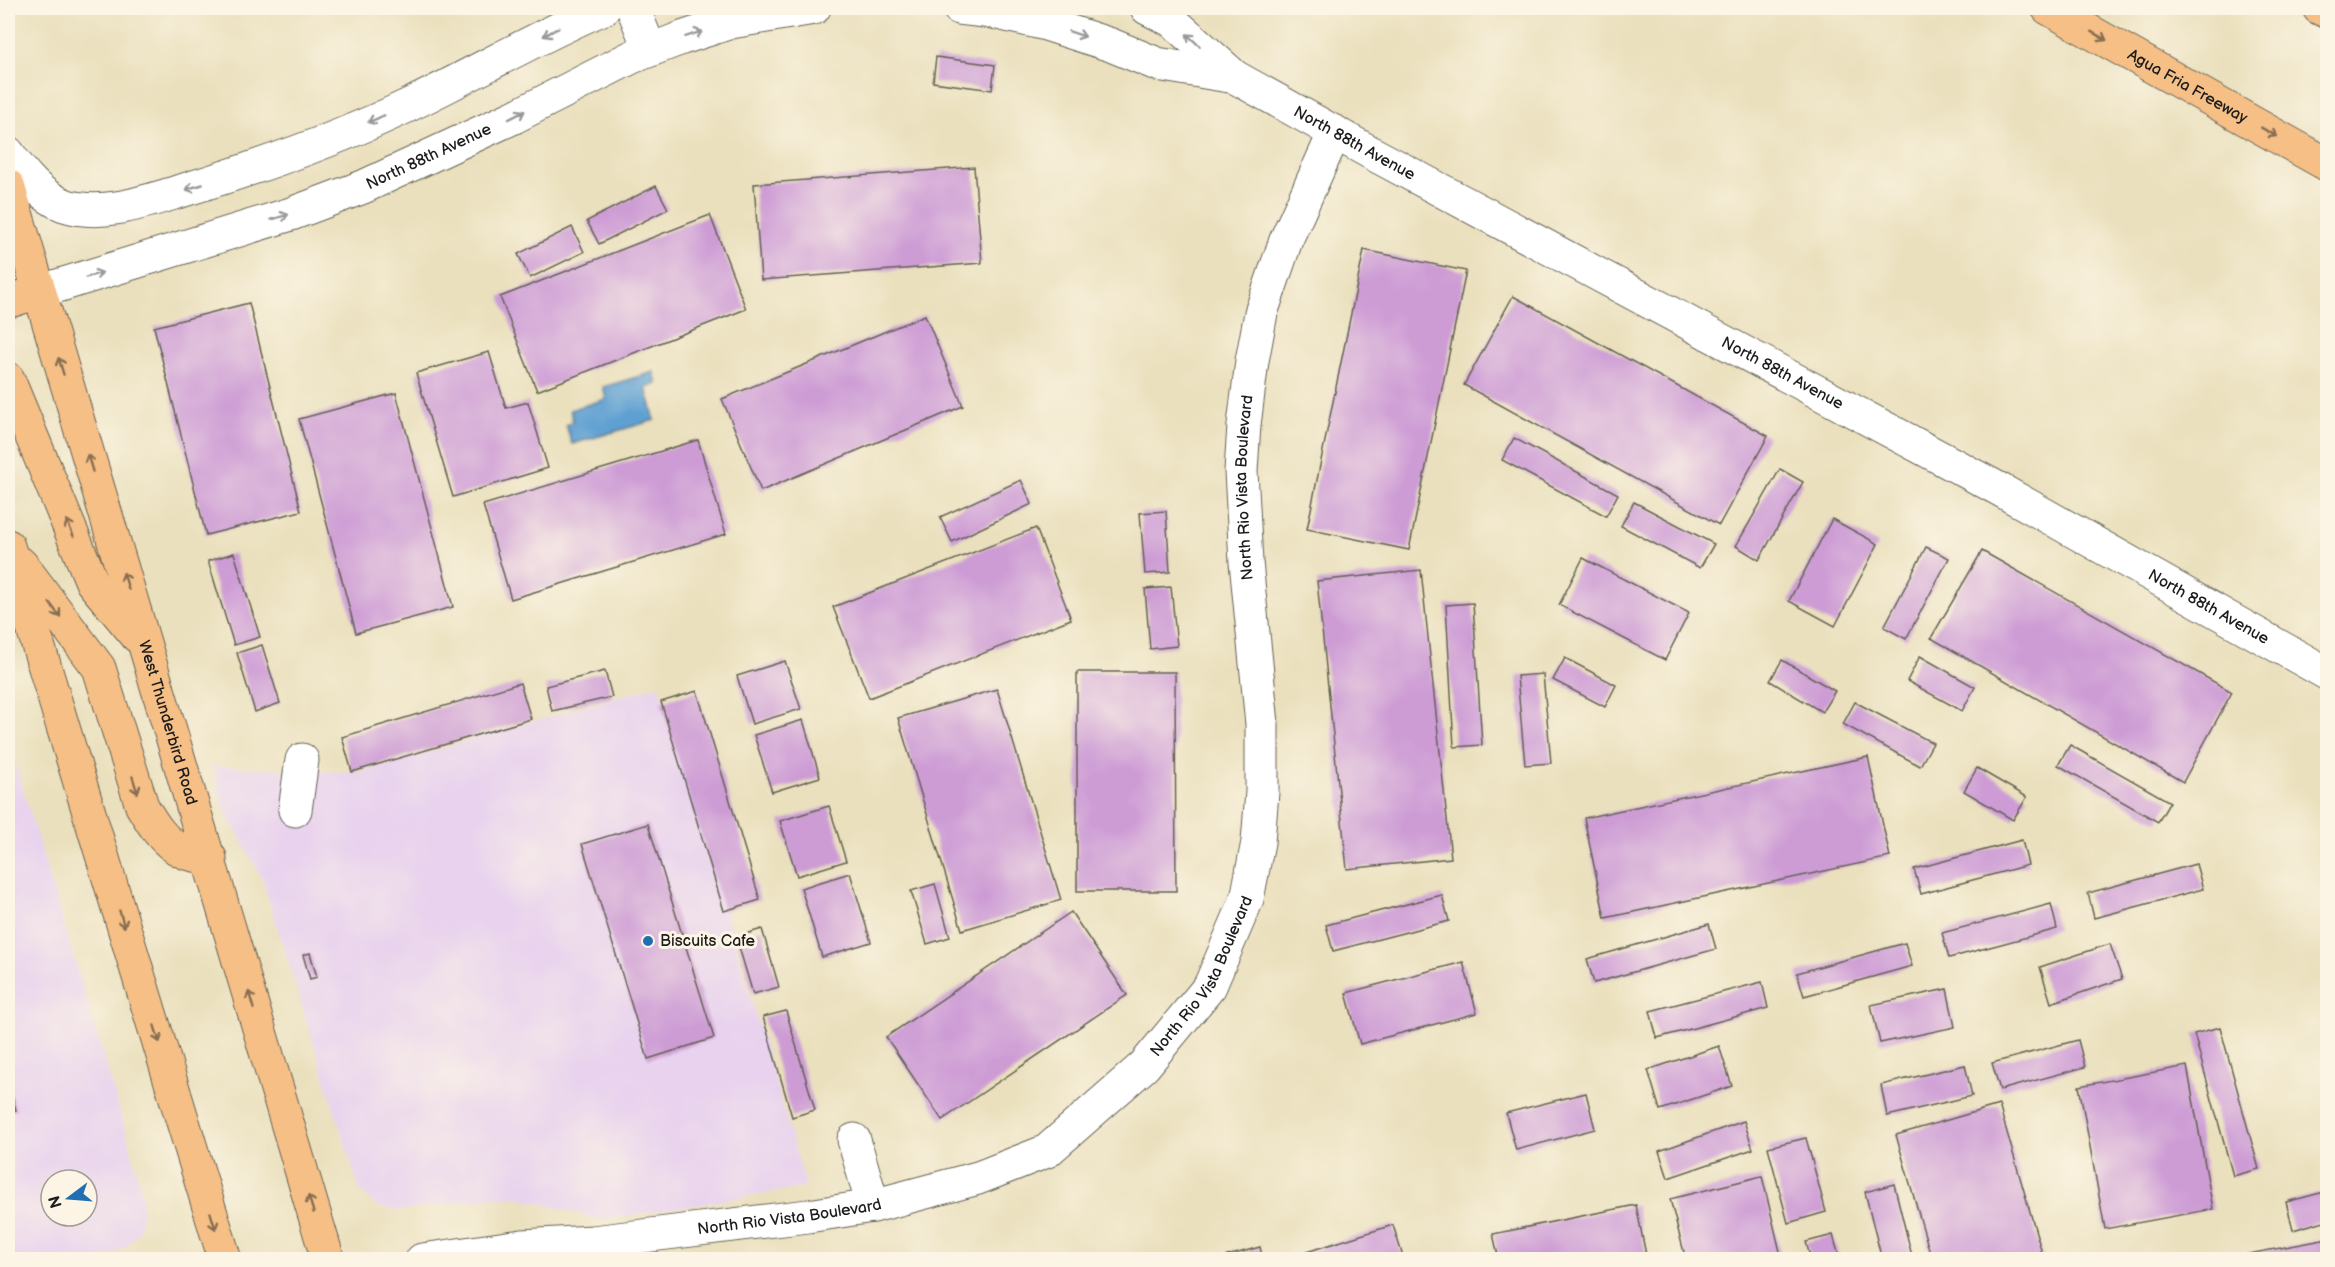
<svg xmlns="http://www.w3.org/2000/svg" width="2335" height="1267" viewBox="0 0 2335 1267" font-family="'Balsamiq Sans',sans-serif">
<rect width="100%" height="100%" fill="#fcf5e5"/>
<filter id="ink" filterUnits="userSpaceOnUse"><feTurbulence type="fractalNoise" baseFrequency=".0167" numOctaves="2"/><feDisplacementMap in="SourceGraphic" scale="12" xChannelSelector="R" yChannelSelector="G"/><feConvolveMatrix kernelMatrix="1 2 1 2 8 2 1 2 1" color-interpolation-filters="sRGB"/></filter>
<filter id="wash" filterUnits="userSpaceOnUse"><feTurbulence type="fractalNoise" baseFrequency=".008" numOctaves="4" result="noise"/><feDisplacementMap in="SourceGraphic" scale="24" xChannelSelector="R" yChannelSelector="G"/><feGaussianBlur stdDeviation="1.35" result="paint"/><feColorMatrix in="noise" values="0 0 0 0 0 0 0 0 0 0 0 0 0 0 0 0 0 1.4 0 .05"/><feComposite in="paint" operator="in"/></filter>
<g filter="url(#wash)">
<rect width="100%" height="100%" fill="#eae0bd"/>
<g fill="#e8d2ee" fill-rule="evenodd">
<path d="M 659,685 L 806,1187 L 602,1220 L 518,1197 L 491,1197 L 400,1211 L 376,1206 L 360,1191 L 262,878 L 225,810 L 212,766 L 358,773 Z"/>
<path d="M 8,740 L 132,1152 L 142,1193 L 142,1217 L 138,1233 L 123,1249 L 99,1259 L 8,1259 ZM 51,1180 L 87,1180 L 87,1216 L 51,1216 Z"/>
</g>
<path fill="#5ea0d2" stroke="#3d5e77" stroke-width="1.5" d="M 654,372 L 657,384 L 646,388 L 655,420 L 572,444 L 566,425 L 573,422 L 570,410 L 606,399 L 603,387 Z"/>
<g id="blocks">
<g fill="#cd9cd5">
<path d="M 936,57 L 995,65 L 992,90 L 933,82 Z"/>
<path d="M 974,167 L 982,263 L 761,280 L 754,184 Z"/>
<path d="M 656,186 L 668,209 L 599,244 L 587,221 Z"/>
<path d="M 710,215 L 746,309 L 537,391 L 500,297 Z"/>
<path d="M 572,227 L 584,252 L 530,278 L 518,254 Z"/>
<path d="M 1364,250 L 1466,271 L 1409,550 L 1307,529 Z"/>
<path d="M 1513,296 L 1768,436 L 1719,525 L 1464,385 Z"/>
<path d="M 249,303 L 301,511 L 206,535 L 154,327 Z"/>
<path d="M 925,315 L 963,406 L 761,491 L 722,399 Z"/>
<path d="M 489,352 L 506,408 L 528,402 L 548,468 L 453,497 L 416,373 Z"/>
<path d="M 396,393 L 453,607 L 356,633 L 299,419 Z"/>
<path d="M 1514,438 L 1618,494 L 1606,516 L 1502,460 Z"/>
<path d="M 698,440 L 726,534 L 511,599 L 483,505 Z"/>
<path d="M 1780,469 L 1803,482 L 1759,560 L 1736,546 Z"/>
<path d="M 1021,480 L 1032,504 L 952,542 L 940,517 Z"/>
<path d="M 1634,502 L 1714,544 L 1700,568 L 1621,526 Z"/>
<path d="M 1166,511 L 1170,572 L 1145,574 L 1140,513 Z"/>
<path d="M 1832,519 L 1878,544 L 1835,626 L 1789,601 Z"/>
<path d="M 1036,528 L 1071,619 L 869,698 L 833,607 Z"/>
<path d="M 1926,547 L 1949,558 L 1906,639 L 1884,627 Z"/>
<path d="M 1982,551 L 2232,692 L 2183,782 L 1931,638 Z"/>
<path d="M 234,553 L 260,637 L 234,645 L 208,561 Z"/>
<path d="M 1583,558 L 1689,613 L 1665,660 L 1559,605 Z"/>
<path d="M 1421,570 L 1451,858 L 1347,869 L 1317,581 Z"/>
<path d="M 1171,587 L 1177,646 L 1150,649 L 1145,589 Z"/>
<path d="M 1473,603 L 1482,745 L 1454,747 L 1446,605 Z"/>
<path d="M 262,645 L 280,703 L 255,712 L 237,653 Z"/>
<path d="M 1920,656 L 1975,687 L 1962,711 L 1907,681 Z"/>
<path d="M 1565,658 L 1616,685 L 1605,707 L 1553,680 Z"/>
<path d="M 1782,660 L 1835,691 L 1822,712 L 1770,681 Z"/>
<path d="M 785,661 L 801,709 L 752,724 L 737,676 Z"/>
<path d="M 605,671 L 612,697 L 552,711 L 546,686 Z"/>
<path d="M 1077,672 L 1175,672 L 1176,891 L 1077,891 Z"/>
<path d="M 1543,674 L 1551,763 L 1525,765 L 1517,676 Z"/>
<path d="M 520,683 L 531,719 L 352,772 L 342,737 Z"/>
<path d="M 997,689 L 1061,900 L 962,930 L 898,718 Z"/>
<path d="M 697,691 L 760,900 L 724,911 L 661,702 Z"/>
<path d="M 1855,702 L 1933,743 L 1920,766 L 1843,724 Z"/>
<path d="M 803,720 L 820,777 L 772,792 L 754,735 Z"/>
<path d="M 2070,745 L 2170,802 L 2158,822 L 2058,765 Z"/>
<path d="M 1868,757 L 1890,857 L 1605,918 L 1584,818 Z"/>
<path d="M 1977,768 L 2027,797 L 2013,820 L 1964,791 Z"/>
<path d="M 829,806 L 846,861 L 797,876 L 780,821 Z"/>
<path d="M 648,824 L 714,1038 L 648,1059 L 582,844 Z"/>
<path d="M 2022,840 L 2028,865 L 1921,894 L 1914,869 Z"/>
<path d="M 2196,864 L 2203,889 L 2094,918 L 2088,893 Z"/>
<path d="M 850,873 L 871,942 L 822,957 L 801,888 Z"/>
<path d="M 935,884 L 950,937 L 927,944 L 911,891 Z"/>
<path d="M 1442,895 L 1449,921 L 1333,951 L 1326,925 Z"/>
<path d="M 2051,904 L 2057,929 L 1949,958 L 1942,933 Z"/>
<path d="M 1071,912 L 1127,995 L 942,1120 L 886,1037 Z"/>
<path d="M 1709,924 L 1716,949 L 1594,983 L 1587,959 Z"/>
<path d="M 762,929 L 779,987 L 753,994 L 736,937 Z"/>
<path d="M 1905,943 L 1912,966 L 1804,996 L 1797,973 Z"/>
<path d="M 2110,944 L 2122,979 L 2051,1003 L 2040,967 Z"/>
<path d="M 310,953 L 317,977 L 310,979 L 303,955 Z"/>
<path d="M 1463,962 L 1477,1013 L 1360,1044 L 1346,993 Z"/>
<path d="M 1762,982 L 1768,1008 L 1657,1038 L 1650,1011 Z"/>
<path d="M 1947,989 L 1955,1027 L 1880,1043 L 1871,1005 Z"/>
<path d="M 786,1011 L 815,1110 L 792,1117 L 763,1017 Z"/>
<path d="M 2220,1027 L 2259,1169 L 2233,1176 L 2194,1034 Z"/>
<path d="M 2078,1040 L 2085,1067 L 2000,1090 L 1992,1063 Z"/>
<path d="M 1719,1046 L 1732,1086 L 1660,1110 L 1648,1070 Z"/>
<path d="M 1965,1065 L 1972,1096 L 1887,1116 L 1881,1085 Z"/>
<path d="M 2187,1066 L 2213,1209 L 2105,1229 L 2079,1086 Z"/>
<path d="M 8,1084 L 16,1110 L 8,1112 Z"/>
<path d="M 1586,1093 L 1595,1129 L 1516,1150 L 1506,1113 Z"/>
<path d="M 1999,1105 L 2044,1260 L 1932,1260 L 1896,1135 Z"/>
<path d="M 1744,1121 L 1753,1149 L 1668,1178 L 1659,1151 Z"/>
<path d="M 1806,1138 L 1826,1212 L 1788,1223 L 1768,1147 Z"/>
<path d="M 1762,1176 L 1782,1260 L 1686,1260 L 1670,1199 Z"/>
<path d="M 1894,1184 L 1913,1260 L 1882,1260 L 1865,1192 Z"/>
<path d="M 2328,1191 L 2328,1220 L 2293,1230 L 2286,1202 Z"/>
<path d="M 1636,1205 L 1647,1260 L 1499,1260 L 1493,1234 Z"/>
<path d="M 1393,1225 L 1404,1260 L 1305,1260 L 1303,1253 Z"/>
<path d="M 1833,1235 L 1840,1260 L 1811,1260 L 1806,1242 Z"/>
<path d="M 2328,1239 L 2328,1260 L 2227,1260 L 2227,1258 Z"/>
<path d="M 1260,1247 L 1263,1260 L 1216,1260 L 1216,1259 Z"/>
</g>
</g>
</g>
<g filter="url(#ink)">
<use href="#blocks" fill-opacity="0" stroke="#646154" stroke-width="1.5"/>
<g fill="none" stroke-linecap="round" stroke-linejoin="round">
<defs>
<g id="minor">
<path d="M 633,8 L 650,50"/>
<path d="M 959,8 L 993,12 L 1046,24 L 1111,45 L 1157,64 L 1235,77"/>
<path id="s1" d="M 1147,8 L 1171,20 L 1235,77 L 1377,156 L 1997,488 L 2328,674"/>
<path d="M 8,153 C 22,173 40,196 64,205 C 102,218 147,201 184,190 C 259,167 334,141 405,107 C 472,75 536,37 604,8"/>
<path id="s2" d="M 38,292 L 291,214 L 363,187 L 514,117 L 632,57 L 682,38 L 731,22 L 814,8"/>
<path d="M 295,810 L 302,760"/>
<path d="M 854,1140 L 873,1206"/>
<path id="s3" d="M 422,1260 L 522,1246 L 593,1242 L 808,1216 L 873,1206 L 978,1178 L 1047,1151 L 1144,1066 L 1210,986 L 1247,899 L 1258,842 L 1262,792 L 1262,724 L 1246,562 L 1241,471 L 1244,425 L 1252,361 L 1261,313 L 1286,240 L 1335,132"/>
</g>
<g id="major">
<path id="s4" d="M 8,186 L 328,1260"/>
<path d="M 8,299 L 13,300 L 38,292"/>
<path d="M 8,379 L 92,582 L 137,636"/>
<path d="M 8,546 L 225,1260"/>
<path d="M 21,564 L 99,668 L 142,806 C 152,823 164,843 182,851 C 190,855 201,856 210,858"/>
</g>
<g id="highway">
<path id="s5" d="M 2048,8 L 2328,165"/>
<path d="M 2319,8 L 2328,12"/>
</g>
</defs>
<use href="#minor" stroke="#646154" stroke-width="35"/>
<use href="#major" stroke="#646154" stroke-width="35"/>
<use href="#highway" stroke="#646154" stroke-width="35"/>
<use href="#minor" stroke="#fff" stroke-width="33"/>
<use href="#major" stroke="#f5bf86" stroke-width="33"/>
<use href="#highway" stroke="#f5bf86" stroke-width="33"/>
</g>
<defs><path id="oneway-shaft" d="M-6 0H5M1.5-3L5.5 0L1.5 3" fill="none" stroke-width="1.6" stroke-linecap="round" stroke-linejoin="round" transform="scale(1.5)"/></defs>
<g stroke="#999">
<use href="#oneway-shaft" transform="translate(551 32) rotate(151)"/>
<use href="#oneway-shaft" transform="translate(694 34) rotate(-18)"/>
<use href="#oneway-shaft" transform="translate(1077 34) rotate(18)"/>
<use href="#oneway-shaft" transform="translate(1193 40) rotate(-138)"/>
<use href="#oneway-shaft" transform="translate(517 115) rotate(-27)"/>
<use href="#oneway-shaft" transform="translate(376 119) rotate(156)"/>
<use href="#oneway-shaft" transform="translate(194 187) rotate(164)"/>
<use href="#oneway-shaft" transform="translate(280 217) rotate(-17)"/>
<use href="#oneway-shaft" transform="translate(94 275) rotate(-17)"/>
</g>
<g stroke="#886e51">
<use href="#oneway-shaft" transform="translate(2099 36) rotate(29)"/>
<use href="#oneway-shaft" transform="translate(2269 132) rotate(29)"/>
<use href="#oneway-shaft" transform="translate(61 366) rotate(-107)"/>
<use href="#oneway-shaft" transform="translate(90 463) rotate(-107)"/>
<use href="#oneway-shaft" transform="translate(70 528) rotate(-113)"/>
<use href="#oneway-shaft" transform="translate(126 581) rotate(-107)"/>
<use href="#oneway-shaft" transform="translate(55 610) rotate(53)"/>
<use href="#oneway-shaft" transform="translate(135 785) rotate(73)"/>
<use href="#oneway-shaft" transform="translate(122 919) rotate(73)"/>
<use href="#oneway-shaft" transform="translate(251 1000) rotate(-106)"/>
<use href="#oneway-shaft" transform="translate(157 1034) rotate(73)"/>
<use href="#oneway-shaft" transform="translate(311 1204) rotate(-107)"/>
<use href="#oneway-shaft" transform="translate(213 1221) rotate(73)"/>
</g>
</g>
<circle fill="#1f6fb2" stroke="#fcf5e5" stroke-width="2" cx="648" cy="941" r="6"/>
<g text-anchor="middle" dominant-baseline="central" stroke-width="6" stroke-linejoin="round" paint-order="stroke">
<g font-size="16" fill="#1c1c1c" stroke="#fcf5e5">
<text stroke="none"><textPath href="#s5" startOffset="160">Agua Fria Freeway</textPath></text>
<text stroke="none"><textPath href="#s1" startOffset="249">North 88th Avenue</textPath></text>
<text stroke="none"><textPath href="#s2" startOffset="414">North 88th Avenue</textPath></text>
<text stroke="none"><textPath href="#s1" startOffset="735">North 88th Avenue</textPath></text>
<text stroke="none"><textPath href="#s3" startOffset="1378">North Rio Vista Boulevard</textPath></text>
<text stroke="none"><textPath href="#s1" startOffset="1221">North 88th Avenue</textPath></text>
<text stroke="none"><textPath href="#s4" startOffset="560">West Thunderbird Road</textPath></text>
<text stroke="none"><textPath href="#s3" startOffset="874">North Rio Vista Boulevard</textPath></text>
<text stroke="none"><textPath href="#s3" startOffset="370">North Rio Vista Boulevard</textPath></text>
</g>
<g font-size="16" fill="#1c1c1c" stroke="#fcf5e5" text-anchor="start">
<text x="660" y="941">Biscuits Cafe</text>
</g>
</g>
<rect width="2335" height="1267" fill="none" stroke="#fcf5e5" stroke-width="30"/>
<g transform="translate(69 1198) rotate(254)"><circle r="28" fill="#fcf5e5" stroke="#a29e95" stroke-width="1.5"/>
<path d="M0-4.5L10 22L0 15L-10 22Z" fill="#1f6fb2"/>
<text y="-9" font-size="16" font-weight="bold" text-anchor="middle" fill="#1c1c1c">N</text>
</g>
</svg>
